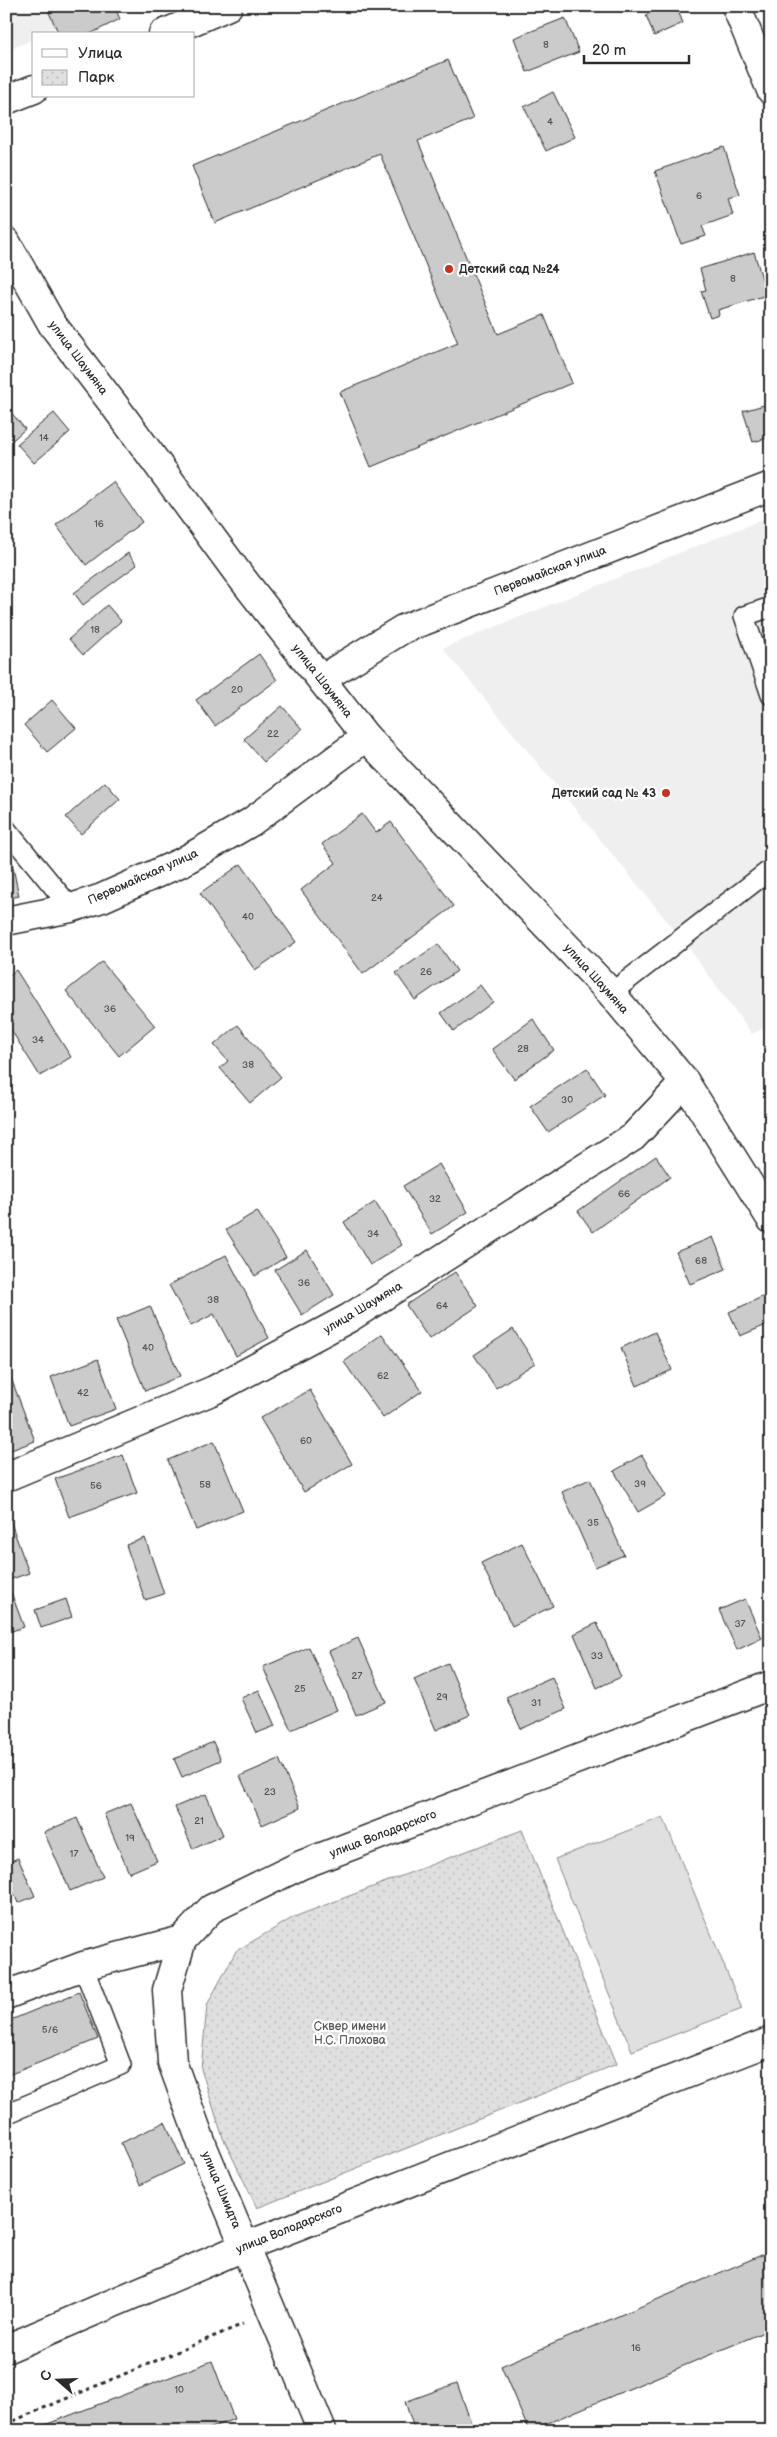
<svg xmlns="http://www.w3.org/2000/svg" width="777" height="2437" viewBox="0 0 777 2437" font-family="'Balsamiq Sans',sans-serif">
<defs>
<pattern id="park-dots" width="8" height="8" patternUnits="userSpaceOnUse" patternTransform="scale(1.25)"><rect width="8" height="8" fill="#e0e0e0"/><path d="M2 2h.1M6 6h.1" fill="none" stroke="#c0c0c0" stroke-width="1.8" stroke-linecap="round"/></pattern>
</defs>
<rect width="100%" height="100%" fill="#fff"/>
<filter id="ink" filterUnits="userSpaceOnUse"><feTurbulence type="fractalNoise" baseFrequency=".02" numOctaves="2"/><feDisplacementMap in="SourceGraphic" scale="10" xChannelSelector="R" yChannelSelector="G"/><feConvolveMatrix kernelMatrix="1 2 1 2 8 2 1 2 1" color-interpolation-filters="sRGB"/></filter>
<g filter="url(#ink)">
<g fill="#efefef">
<path d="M 6,6 L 102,6 L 44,34 L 34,34 L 34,39 L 6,51 Z"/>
<path d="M 771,516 L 771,1025 L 752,1034 L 681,938 L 443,648 Z"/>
</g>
<path fill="#e0e0e0" stroke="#868686" d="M 663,1817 L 742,2009 L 632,2051 L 555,1859 Z"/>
<path fill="url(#park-dots)" stroke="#868686" d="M 522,1830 L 617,2064 L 257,2208 L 223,2138 L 201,2069 L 207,2005 L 236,1951 L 294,1917 Z"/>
<g fill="#cbcbcb" stroke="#2b2b2b">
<path d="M 46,6 L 114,6 L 120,19 L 90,34 L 59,34 Z"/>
<path d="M 666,6 L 676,6 L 683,23 L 654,36 L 646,15 Z"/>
<path d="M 565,18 L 579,52 L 527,72 L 514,38 Z"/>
<path d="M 448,60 L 473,119 L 418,141 L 498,334 L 544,315 L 572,383 L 371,467 L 340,392 L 458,343 L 380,154 L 215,223 L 192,166 Z"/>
<path d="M 553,92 L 575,137 L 546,151 L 524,107 Z"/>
<path d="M 724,147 L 740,195 L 728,198 L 733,215 L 702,226 L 706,236 L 681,244 L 655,171 Z"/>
<path d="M 754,252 L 767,295 L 718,310 L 719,315 L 710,318 L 701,291 L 706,290 L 700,269 Z"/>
<path d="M 771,403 L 771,437 L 753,442 L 743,411 Z"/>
<path d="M 9,410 L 25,429 L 6,446 L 6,412 Z"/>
<path d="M 54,413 L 70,432 L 34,463 L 17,444 Z"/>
<path d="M 113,482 L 142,522 L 86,565 L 56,525 Z"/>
<path d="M 128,553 L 137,565 L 83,605 L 74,593 Z"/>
<path d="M 107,605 L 121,621 L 83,655 L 69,639 Z"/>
<path d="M 771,628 L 771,646 L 765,630 Z"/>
<path d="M 259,654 L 277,680 L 215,726 L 196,700 Z"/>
<path d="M 6,686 L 13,693 L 6,698 Z"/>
<path d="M 52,700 L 76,728 L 47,752 L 24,725 Z"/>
<path d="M 282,706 L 302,729 L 264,762 L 244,739 Z"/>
<path d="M 105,782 L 120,799 L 81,834 L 66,817 Z"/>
<path d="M 362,814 L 376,833 L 391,822 L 454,906 L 363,974 L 301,890 L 336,863 L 322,844 Z"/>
<path d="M 10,853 L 19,896 L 6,899 L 6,854 Z"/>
<path d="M 241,864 L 296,942 L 255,970 L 200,893 Z"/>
<path d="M 438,944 L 457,971 L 415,1000 L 396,973 Z"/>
<path d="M 102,962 L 155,1026 L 119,1056 L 66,991 Z"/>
<path d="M 16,970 L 71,1057 L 40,1076 L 6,1022 L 6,977 Z"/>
<path d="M 480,985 L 493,1002 L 454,1031 L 441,1013 Z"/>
<path d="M 533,1019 L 554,1050 L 514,1079 L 492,1049 Z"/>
<path d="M 238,1025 L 281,1077 L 250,1103 L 220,1068 L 228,1061 L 214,1045 Z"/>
<path d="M 587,1068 L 605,1095 L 548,1132 L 530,1106 Z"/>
<path d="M 656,1156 L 670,1177 L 593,1232 L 578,1211 Z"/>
<path d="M 439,1164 L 468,1212 L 432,1234 L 403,1186 Z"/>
<path d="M 375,1202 L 402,1245 L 370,1265 L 344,1222 Z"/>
<path d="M 257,1211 L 286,1257 L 255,1276 L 226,1230 Z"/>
<path d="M 713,1237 L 726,1269 L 690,1284 L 676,1252 Z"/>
<path d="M 307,1250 L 334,1295 L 302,1315 L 275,1270 Z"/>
<path d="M 226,1255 L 269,1338 L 236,1356 L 214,1314 L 191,1326 L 169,1285 Z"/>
<path d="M 455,1272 L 478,1306 L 429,1339 L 406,1305 Z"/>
<path d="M 771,1293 L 771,1323 L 740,1336 L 729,1312 Z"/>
<path d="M 150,1306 L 180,1376 L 145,1391 L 116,1320 Z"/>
<path d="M 513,1329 L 535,1363 L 496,1388 L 474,1355 Z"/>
<path d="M 655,1332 L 672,1370 L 637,1386 L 621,1348 Z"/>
<path d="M 382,1334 L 422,1391 L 383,1418 L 344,1362 Z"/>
<path d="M 98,1359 L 116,1409 L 69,1426 L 51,1377 Z"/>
<path d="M 6,1365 L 35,1441 L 6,1452 Z"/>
<path d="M 310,1390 L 352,1464 L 304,1492 L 260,1418 Z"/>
<path d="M 214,1441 L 243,1511 L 196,1530 L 168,1460 Z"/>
<path d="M 123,1455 L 137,1493 L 69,1517 L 55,1479 Z"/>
<path d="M 642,1455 L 666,1496 L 638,1512 L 614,1471 Z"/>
<path d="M 590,1479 L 624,1555 L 595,1567 L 562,1492 Z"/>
<path d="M 6,1509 L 29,1573 L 6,1581 Z"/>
<path d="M 145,1538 L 164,1594 L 145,1600 L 126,1545 Z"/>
<path d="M 522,1543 L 553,1606 L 512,1626 L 481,1563 Z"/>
<path d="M 9,1587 L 24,1627 L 6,1633 L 6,1588 Z"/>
<path d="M 66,1599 L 72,1617 L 41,1628 L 35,1610 Z"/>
<path d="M 745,1599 L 762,1638 L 737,1650 L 719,1610 Z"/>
<path d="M 597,1623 L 621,1677 L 597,1688 L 574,1634 Z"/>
<path d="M 358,1638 L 386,1702 L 356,1715 L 329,1651 Z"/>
<path d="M 309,1647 L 337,1710 L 291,1730 L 263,1667 Z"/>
<path d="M 448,1663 L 470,1715 L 436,1730 L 414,1679 Z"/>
<path d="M 552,1677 L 566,1709 L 521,1729 L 506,1697 Z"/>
<path d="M 259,1690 L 275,1726 L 257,1733 L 241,1698 Z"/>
<path d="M 213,1742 L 221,1760 L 182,1777 L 174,1759 Z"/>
<path d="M 279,1759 L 300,1808 L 262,1825 L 240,1776 Z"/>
<path d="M 206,1794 L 223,1835 L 193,1849 L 175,1807 Z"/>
<path d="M 131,1803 L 157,1861 L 129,1873 L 104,1814 Z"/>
<path d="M 77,1818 L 103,1877 L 70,1891 L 44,1832 Z"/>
<path d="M 18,1858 L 35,1896 L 18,1903 L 6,1875 L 6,1863 Z"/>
<path d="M 79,1992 L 98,2039 L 6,2076 L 6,2022 Z"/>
<path d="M 165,2122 L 184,2164 L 140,2185 L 121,2143 Z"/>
<path d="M 771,2251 L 771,2329 L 529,2431 L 501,2366 Z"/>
<path d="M 212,2361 L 234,2419 L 204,2431 L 29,2431 Z"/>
<path d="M 457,2383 L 474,2431 L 415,2431 L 405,2402 Z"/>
</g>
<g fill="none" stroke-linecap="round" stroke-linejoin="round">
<defs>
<g id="lane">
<path d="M 771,607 L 744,616 L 771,695"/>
<path d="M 6,829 L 71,908"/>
<path d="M 611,993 L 771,869"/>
<path d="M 6,2114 L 121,2065 L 83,1966"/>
</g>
<g id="street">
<path d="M 736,6 L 771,90"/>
<path d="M 336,670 L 403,629 L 771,486"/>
<path d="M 6,921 L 71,908 L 102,898 L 182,862 L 251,822 L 366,737"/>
<path d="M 6,1477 L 214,1390 L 349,1318 L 633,1137 L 685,1082"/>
<path d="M 6,1995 L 83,1966 L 182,1940"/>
</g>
<g id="secondary">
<path d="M 163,34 L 228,6"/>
<path d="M 6,100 L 34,89"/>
<path d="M 6,242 L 52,324 L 114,405 L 237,572 L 366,737 L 611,993 L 685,1082 L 771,1219"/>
<path d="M 322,2431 L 203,2147 L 172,2062 L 167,1990 L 182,1940 L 211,1909 L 301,1865 L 771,1685"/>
</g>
<path id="primary" d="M 6,2349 L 246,2246 L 771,2041"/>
</defs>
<use href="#lane" stroke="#2b2b2b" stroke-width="22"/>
<use href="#street" stroke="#2b2b2b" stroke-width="31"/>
<use href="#secondary" stroke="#2b2b2b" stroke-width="31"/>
<use href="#primary" stroke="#2b2b2b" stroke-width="31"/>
<path stroke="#2b2b2b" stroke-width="3" stroke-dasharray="4 4" stroke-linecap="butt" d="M 6,2424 L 243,2324"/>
<use href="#lane" stroke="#fff" stroke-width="19"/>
<use href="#street" stroke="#fff" stroke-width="28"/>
<use href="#secondary" stroke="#fff" stroke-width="28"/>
<use href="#primary" stroke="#fff" stroke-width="28"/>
</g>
</g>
<g fill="#c8321e" stroke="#fff" stroke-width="2">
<circle cx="449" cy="269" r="5"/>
<circle cx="666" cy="793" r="5"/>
</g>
<g text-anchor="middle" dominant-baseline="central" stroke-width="4.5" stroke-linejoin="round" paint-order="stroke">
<g font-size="10" fill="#535353">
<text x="546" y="45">8</text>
<text x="550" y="122">4</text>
<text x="699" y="196">6</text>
<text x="733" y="279">8</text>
<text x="44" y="438">14</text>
<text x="99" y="524">16</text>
<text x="95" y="630">18</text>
<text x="237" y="690">20</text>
<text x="273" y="734">22</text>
<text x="377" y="898">24</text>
<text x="248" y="917">40</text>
<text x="426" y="972">26</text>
<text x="110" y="1009">36</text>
<text x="38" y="1040">34</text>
<text x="523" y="1049">28</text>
<text x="248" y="1065">38</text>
<text x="567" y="1100">30</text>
<text x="624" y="1194">66</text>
<text x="435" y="1199">32</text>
<text x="373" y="1234">34</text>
<text x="701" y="1261">68</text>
<text x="304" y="1283">36</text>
<text x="213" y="1300">38</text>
<text x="442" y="1306">64</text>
<text x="148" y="1348">40</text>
<text x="383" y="1376">62</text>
<text x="83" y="1393">42</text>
<text x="306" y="1441">60</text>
<text x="640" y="1484">39</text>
<text x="205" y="1485">58</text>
<text x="96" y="1486">56</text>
<text x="593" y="1523">35</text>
<text x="740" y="1624">37</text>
<text x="597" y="1656">33</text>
<text x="357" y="1676">27</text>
<text x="300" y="1689">25</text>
<text x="442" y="1697">29</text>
<text x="536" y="1703">31</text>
<text x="270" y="1792">23</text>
<text x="199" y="1821">21</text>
<text x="130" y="1838">19</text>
<text x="74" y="1854">17</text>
<text x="50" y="2030">5/6</text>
<text x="636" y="2348">16</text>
<text x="179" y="2390">10</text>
</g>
<g font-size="12" font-weight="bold" fill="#2b2b2b" stroke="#fff" text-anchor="start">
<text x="459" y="269">Детский сад №24</text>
<text x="656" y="793" text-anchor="end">Детский сад № 43</text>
</g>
<g font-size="12" fill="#2b2b2b" stroke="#fff">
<text transform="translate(78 358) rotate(53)">улица Шаумяна</text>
<text transform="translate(550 571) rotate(-21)">Первомайская улица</text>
<text transform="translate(322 681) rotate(52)">улица Шаумяна</text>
<text transform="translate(143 877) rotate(-24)">Первомайская улица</text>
<text transform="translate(596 979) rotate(48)">улица Шаумяна</text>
<text transform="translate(363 1308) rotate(-31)">улица Шаумяна</text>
<text transform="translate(383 1834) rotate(-21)">улица Володарского</text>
<text transform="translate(221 2190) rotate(67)">улица Шмидта</text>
<text transform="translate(289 2229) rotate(-22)">улица Володарского</text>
</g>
<g font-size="12" fill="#585858" stroke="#fff">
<text x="350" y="2026">Сквер имени<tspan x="350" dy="14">Н.С. Плохова</tspan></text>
</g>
</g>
<rect width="777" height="2437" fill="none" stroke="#fff" stroke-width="25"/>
<rect x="12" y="12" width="752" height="2412" fill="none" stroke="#2b2b2b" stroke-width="2" filter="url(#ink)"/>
<rect x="32" y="32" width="162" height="65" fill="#ffffff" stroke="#aaaaaa"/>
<rect x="42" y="49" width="25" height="8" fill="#ffffff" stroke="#aaaaaa"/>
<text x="78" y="58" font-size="15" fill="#2b2b2b">Улица</text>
<rect x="42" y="70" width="25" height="15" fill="url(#park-dots)" stroke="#aaaaaa"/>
<text x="78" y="82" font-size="15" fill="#2b2b2b">Парк</text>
<g transform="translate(58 2380) rotate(290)" stroke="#ffffff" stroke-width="4" paint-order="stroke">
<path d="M0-4L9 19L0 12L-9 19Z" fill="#2b2b2b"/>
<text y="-8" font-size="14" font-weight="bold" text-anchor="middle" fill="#2b2b2b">С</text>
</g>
<path d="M584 55v8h105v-8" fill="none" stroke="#2b2b2b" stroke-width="2.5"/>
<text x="592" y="55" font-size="15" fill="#2b2b2b" stroke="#ffffff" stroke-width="4" paint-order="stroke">20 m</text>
</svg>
